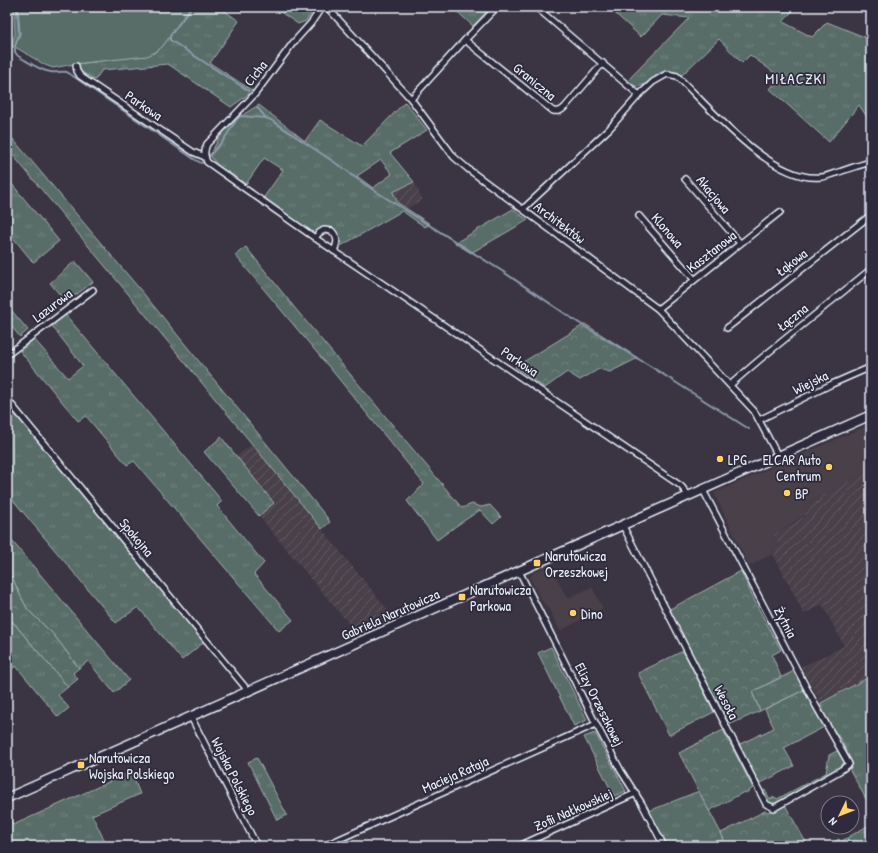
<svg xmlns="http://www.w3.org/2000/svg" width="878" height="853" viewBox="0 0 878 853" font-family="'Patrick Hand',sans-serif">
<defs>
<pattern id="industrial-furrows" width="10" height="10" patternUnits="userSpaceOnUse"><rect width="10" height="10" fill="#4a3f4a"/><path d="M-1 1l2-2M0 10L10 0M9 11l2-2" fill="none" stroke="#645b65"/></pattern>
<pattern id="grass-tufts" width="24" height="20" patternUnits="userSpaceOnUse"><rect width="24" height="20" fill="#586d67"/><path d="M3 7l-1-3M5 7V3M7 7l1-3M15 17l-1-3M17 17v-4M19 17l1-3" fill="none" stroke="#70827e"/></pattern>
<pattern id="forest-crowns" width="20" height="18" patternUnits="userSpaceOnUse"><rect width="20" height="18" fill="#586d67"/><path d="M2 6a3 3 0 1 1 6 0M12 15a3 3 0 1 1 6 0" fill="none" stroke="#70827e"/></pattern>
</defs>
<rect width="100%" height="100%" fill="#3b3443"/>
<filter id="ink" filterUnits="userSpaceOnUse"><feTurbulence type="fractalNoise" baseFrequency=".025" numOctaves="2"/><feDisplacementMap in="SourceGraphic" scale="8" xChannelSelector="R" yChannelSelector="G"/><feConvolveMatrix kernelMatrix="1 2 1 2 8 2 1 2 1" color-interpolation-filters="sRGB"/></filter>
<g filter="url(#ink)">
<g fill="#4a3f4a">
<path d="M 871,424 L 871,469 L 808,504 L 805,515 L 773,535 L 779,547 L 772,551 L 773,554 L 749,566 L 714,493 Z"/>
<path d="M 550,565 L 567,598 L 592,587 L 603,608 L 560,631 L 548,608 L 541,600 L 530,578 L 533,573 Z"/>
</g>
<g fill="url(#industrial-furrows)">
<path d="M 414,182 L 423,200 L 406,209 L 398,203 L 393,191 Z"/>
<path d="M 252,444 L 366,583 L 396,620 L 359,636 L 271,531 L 259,516 L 274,503 L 236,457 Z"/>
<path d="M 871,469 L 871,676 L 821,703 L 801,667 L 844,646 L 822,604 L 804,614 L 773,554 L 772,551 L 779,546 L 773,535 L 805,516 L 808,504 Z"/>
</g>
<g fill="url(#grass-tufts)" stroke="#a0afb0" fill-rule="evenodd">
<path d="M 7,7 L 18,7 L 20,34 L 14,47 L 11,47 L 15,34 L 14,12 L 7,13 Z"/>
<path d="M 192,7 L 219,7 L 239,21 L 210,63 L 253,91 L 231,107 L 168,64 L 102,70 L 95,80 L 82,72 L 74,64 L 95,62 L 162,47 Z"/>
<path d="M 273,7 L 316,7 L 306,21 L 298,24 Z"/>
<path d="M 452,7 L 491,7 L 473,26 Z"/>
<path d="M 608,7 L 683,7 L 694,10 L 695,7 L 796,7 L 783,22 L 812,37 L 827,22 L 867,38 L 871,41 L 871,123 L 859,105 L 829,142 L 770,89 L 780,77 L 750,55 L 742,63 L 719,39 L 682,75 C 656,62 657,83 637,87 L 627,81 L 689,18 L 662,15 L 641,37 Z"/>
<path d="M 405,102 L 427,130 L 390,153 L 414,182 L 393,192 L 398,203 L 430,224 L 425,227 L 402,211 L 339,247 L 340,245 L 339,237 L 332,229 L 323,228 L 314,234 L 264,197 L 283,170 L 264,158 L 246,184 L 218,166 L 211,157 C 216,133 239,116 259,105 L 305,141 L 320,120 L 362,146 ZM 381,160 L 392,174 L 373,188 L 357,176 Z"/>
<path d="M 7,132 L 143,293 L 325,515 L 330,522 L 322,529 L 197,377 L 7,148 Z"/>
<path d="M 7,178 L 59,241 L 34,262 L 32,261 L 7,230 Z"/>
<path d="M 513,209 L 528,220 L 471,253 L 455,243 Z"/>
<path d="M 246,247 L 294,307 L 462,508 L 472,504 L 481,507 L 490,505 L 501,517 L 493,524 L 480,510 L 456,526 L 437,540 L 407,501 L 424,484 L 334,373 L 235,255 Z"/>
<path d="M 75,261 L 93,282 L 66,302 L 50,283 Z"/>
<path d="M 65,314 L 222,501 L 217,506 L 264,563 L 254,574 L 293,620 L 279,631 L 134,461 L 127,465 L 86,416 L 78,421 L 20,351 L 34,339 L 68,378 L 83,366 L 52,326 Z"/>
<path d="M 13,412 L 204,642 L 182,660 L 138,607 L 116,623 L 7,493 L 7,417 Z"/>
<path d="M 221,437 L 274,503 L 259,516 L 204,452 Z"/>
<path d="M 7,535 L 129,680 L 114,693 L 88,661 L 79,668 L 53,634 L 28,610 L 20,595 L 12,577 L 7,572 Z"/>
<path d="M 11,620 L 68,687 L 58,695 L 69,708 L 58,717 L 16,666 L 10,670 L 7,667 L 7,624 Z"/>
<path d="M 551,647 L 587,720 L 574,726 L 538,653 Z"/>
<path d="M 794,671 L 804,690 L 760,711 L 752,692 Z"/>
<path d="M 871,676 L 871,808 L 850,770 L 851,761 L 842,741 L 825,718 L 821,703 Z"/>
<path d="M 595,733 L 626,791 L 614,796 L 584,737 Z"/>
<path d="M 839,750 L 845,762 L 842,767 L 775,803 L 768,803 L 762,792 L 765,790 L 770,799 L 775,797 L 777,799 L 826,773 L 829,755 Z"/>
<path d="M 257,758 L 287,815 L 277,820 L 248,762 Z"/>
<path d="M 131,772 L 140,794 L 92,815 L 107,846 L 7,846 L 7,811 L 13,825 Z"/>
<path d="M 699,791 L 724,839 L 709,846 L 668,846 L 649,811 Z"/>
</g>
<g fill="url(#forest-crowns)" stroke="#a0afb0">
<path d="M 7,305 L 28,330 L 20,337 L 7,321 Z"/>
<path d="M 585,324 L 638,358 L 610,372 L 599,369 L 580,380 L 567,372 L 545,388 L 515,367 Z"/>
<path d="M 741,571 L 755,602 L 781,650 L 772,655 L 781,677 L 752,692 L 760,711 L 731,724 L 724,717 L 692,656 L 670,609 Z"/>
<path d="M 7,572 L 12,577 L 20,595 L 28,610 L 53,634 L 79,668 L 73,673 L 78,679 L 68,687 L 7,615 Z"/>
<path d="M 683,651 L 714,712 L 669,735 L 638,673 Z"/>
<path d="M 804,690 L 824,727 L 784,748 L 794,766 L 761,783 L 756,781 L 739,748 L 740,744 L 774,728 L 765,709 Z"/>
<path d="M 723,730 L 753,788 L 746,793 L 744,792 L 709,811 L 679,753 Z"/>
<path d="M 785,805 L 808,846 L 727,846 L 721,833 L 765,811 L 769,812 Z"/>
<path d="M 871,824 L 871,846 L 827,846 L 839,839 L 840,842 Z"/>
</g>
<path fill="#586d67" stroke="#a0afb0" d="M 18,7 L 192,7 L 162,47 L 154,53 L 147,56 L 74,64 L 53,68 L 45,65 L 15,47 L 20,34 Z"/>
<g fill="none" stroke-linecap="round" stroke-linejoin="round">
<g stroke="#8b9aab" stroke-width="2">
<path d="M 191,7 L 172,33 L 170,36 L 170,40 L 249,91"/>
<path d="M 16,42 L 19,35 L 17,7"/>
<path d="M 15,48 L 15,52 L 18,56 C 27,61 40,71 51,72 C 56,73 61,71 67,72 L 194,159 L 201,163 L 204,162"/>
<path d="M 257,107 L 266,118"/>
<path d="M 209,156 L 223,141 L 237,119 L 240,116 L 266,118 L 271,120 L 349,172"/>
<path d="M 350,174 L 375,191 L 502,271 L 579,323 L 650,366 L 749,429"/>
</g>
<defs>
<g id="street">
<path d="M 322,7 L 311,23 L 293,43 L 255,94 L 207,144 C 204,151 204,155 207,162 L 315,238 L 681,486 L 689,496"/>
<path d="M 327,7 L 411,99 L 454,157 L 468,169 L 658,309 L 754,411 L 778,456"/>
<path d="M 536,7 L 639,95"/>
<path d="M 465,40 L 553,111 C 559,112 561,111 565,107 L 603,63"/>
<path d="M 76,66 L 77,71 L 80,76 L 193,152 L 205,157"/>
<path d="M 411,99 L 465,40 L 497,7"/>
<path d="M 685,179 L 740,243"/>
<path d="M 523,209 L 609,129 L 639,95 L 653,82 L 667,74 L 677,76 C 710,108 772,183 821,177 C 826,177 831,174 836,173 C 848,169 859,165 871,162"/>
<path d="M 639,216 L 694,279"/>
<path d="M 315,238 L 319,233 L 324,230 L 332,231 C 338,238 338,242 334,251"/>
<path d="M 658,309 L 780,212"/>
<path d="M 727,328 L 871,215"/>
<path d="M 7,355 L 93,290"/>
<path d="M 730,385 L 758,361 L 871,269"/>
<path d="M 7,399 L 245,687 L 247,692"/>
<path d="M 759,420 L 832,384 L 871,367"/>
<path d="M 623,526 L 766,804 L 774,808 L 841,770 L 849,764 L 816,706 L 703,490"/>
<path d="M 519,571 L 596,724 L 621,771 L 642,804 L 664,846"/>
<path d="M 191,717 L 257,846"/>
<path d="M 324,846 L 596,724"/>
<path d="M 519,846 L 636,793"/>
</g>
<path id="primary" d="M 7,798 L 871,415"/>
</defs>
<use href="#street" stroke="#e8f1f8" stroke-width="8"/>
<use href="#primary" stroke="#e8f1f8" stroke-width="11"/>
<use href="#street" stroke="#2f2a3d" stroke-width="5"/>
<use href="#primary" stroke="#2f2a3d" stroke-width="8"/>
</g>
</g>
<g fill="#ffd166" stroke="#2f2a3d" stroke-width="1.5">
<circle cx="720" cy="459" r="4"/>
<circle cx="829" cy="467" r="4"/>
<circle cx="787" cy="493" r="4"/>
<rect x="533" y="559" width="8" height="8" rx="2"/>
<rect x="458" y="593" width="8" height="8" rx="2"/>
<circle cx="573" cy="613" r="4"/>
<rect x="77" y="761" width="8" height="8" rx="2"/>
</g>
<g text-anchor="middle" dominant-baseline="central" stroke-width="3.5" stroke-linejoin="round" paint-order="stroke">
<g font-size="14" fill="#e8f1f8" stroke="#2f2a3d">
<text transform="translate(255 73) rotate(-52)">Cicha</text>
<text transform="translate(535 81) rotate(39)">Graniczna</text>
<text transform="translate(144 105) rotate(34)">Parkowa</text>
<text transform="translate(714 194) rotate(50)">Akacjowa</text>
<text transform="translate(560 222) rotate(37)">Architektów</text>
<text transform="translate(668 230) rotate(49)">Klonowa</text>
<text transform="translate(711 251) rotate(-38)">Kasztanowa</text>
<text transform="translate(791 262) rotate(-38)">Łąkowa</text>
<text transform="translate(52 305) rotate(-37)">Lazurowa</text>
<text transform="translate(792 317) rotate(-39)">Łączna</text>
<text transform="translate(520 361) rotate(34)">Parkowa</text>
<text transform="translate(810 382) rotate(-26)">Wiejska</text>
<text transform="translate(137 537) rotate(50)">Spokojna</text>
<text transform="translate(390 614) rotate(-24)">Gabriela Narutowicza</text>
<text transform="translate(786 622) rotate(62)">Żytnia</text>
<text transform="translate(727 702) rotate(62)">Wesoła</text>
<text transform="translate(600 704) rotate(63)">Elizy Orzeszkowej</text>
<text transform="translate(455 774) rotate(-24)">Macieja Rataja</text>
<text transform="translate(235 776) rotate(63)">Wojska Polskiego</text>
<text transform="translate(573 809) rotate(-24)">Zofii Nałkowskiej</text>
</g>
<g font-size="14" fill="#e8f1f8" stroke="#2f2a3d" text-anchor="start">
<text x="728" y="459">LPG</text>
<text x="821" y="459" text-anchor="end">ELCAR Auto<tspan x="821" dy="16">Centrum</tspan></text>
<text x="795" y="493">BP</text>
<text x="545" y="555">Narutowicza<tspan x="545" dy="16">Orzeszkowej</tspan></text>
<text x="470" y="589">Narutowicza<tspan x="470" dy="16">Parkowa</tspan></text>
<text x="581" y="613">Dino</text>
<text x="89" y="757">Narutowicza<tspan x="89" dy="16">Wojska Polskiego</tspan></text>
</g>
<g font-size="15" letter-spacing="1" fill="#e8f1f8" stroke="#2f2a3d">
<text x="796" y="78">MIŁACZKI</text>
</g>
</g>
<rect width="878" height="853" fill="none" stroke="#2f2a3d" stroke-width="24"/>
<rect x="12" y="12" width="854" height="829" fill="none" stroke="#e8f1f8" stroke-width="1.5" filter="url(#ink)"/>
<g transform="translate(840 815) rotate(227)"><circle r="19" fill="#2f2a3d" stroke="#797a88"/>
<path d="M0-3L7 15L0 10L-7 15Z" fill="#ffd166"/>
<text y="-6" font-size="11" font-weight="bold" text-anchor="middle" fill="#e8f1f8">N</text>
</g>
</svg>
